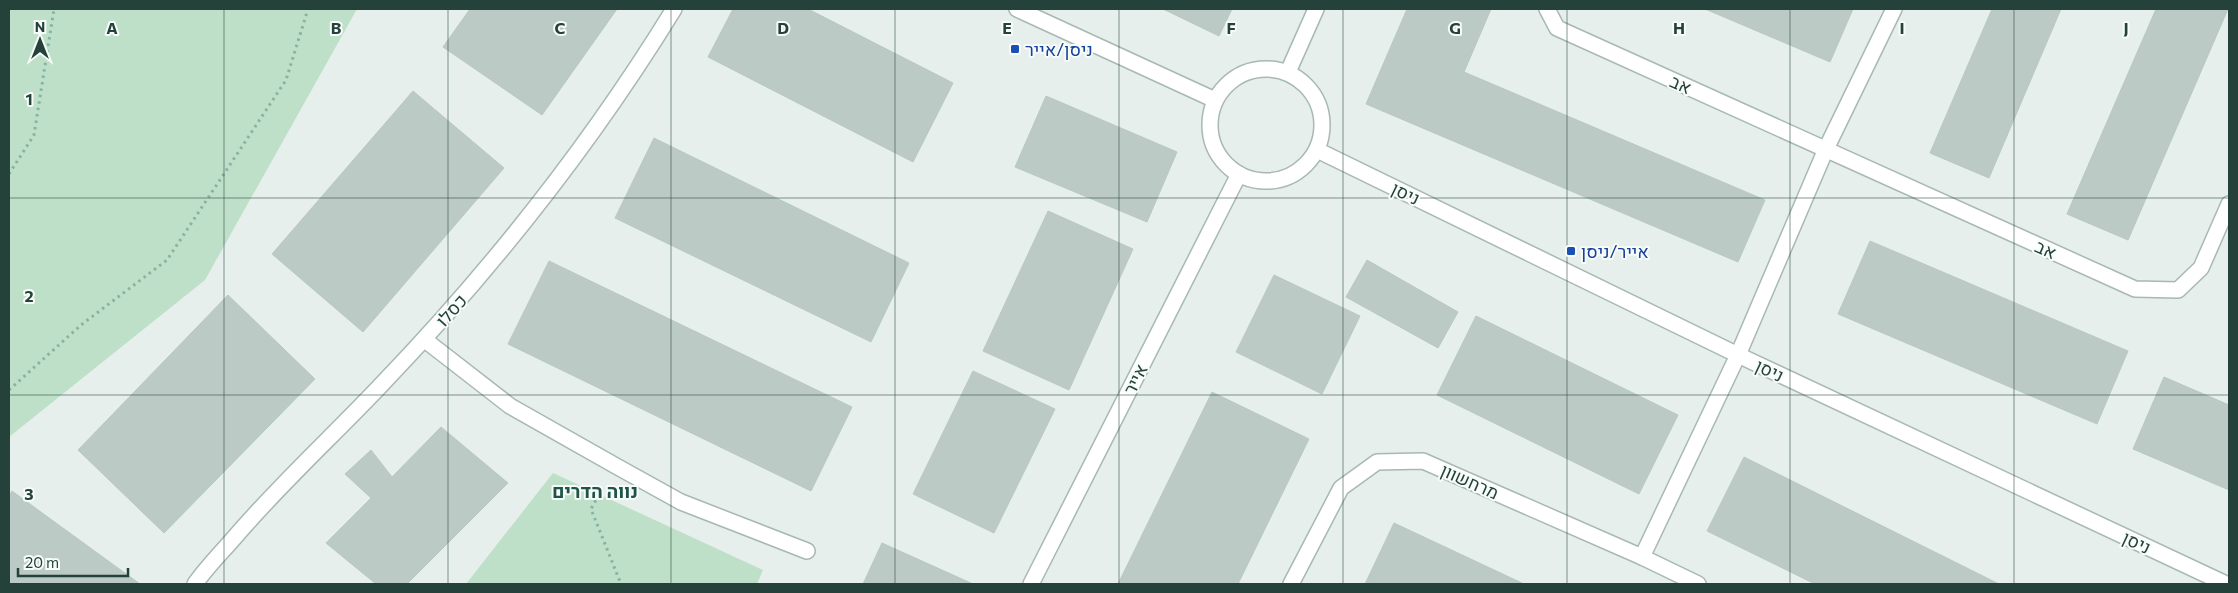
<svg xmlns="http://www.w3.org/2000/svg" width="2238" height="593" viewBox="0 0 2238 593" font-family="Commissioner,Heebo,sans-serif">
<rect width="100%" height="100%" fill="#e6efeb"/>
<g fill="#bfe0c8">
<path d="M 9,9 L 357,9 L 205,280 L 9,437 Z"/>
<path d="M 553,473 L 763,570 L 757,584 L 466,584 Z"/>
</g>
<g fill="#bbcac4" stroke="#b8c9c2">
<path d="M 470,9 L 617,9 L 542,115 L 443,47 Z"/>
<path d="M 733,9 L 808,9 L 953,83 L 913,162 L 708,57 Z"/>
<path d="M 1163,9 L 1232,9 L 1219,36 Z"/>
<path d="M 1407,9 L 1491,9 L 1464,72 L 1765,200 L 1738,262 L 1366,104 Z"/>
<path d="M 1705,9 L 1853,9 L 1830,62 Z"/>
<path d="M 1992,9 L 2061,9 L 1989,178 L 1930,153 Z"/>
<path d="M 2156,9 L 2228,9 L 2128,240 L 2067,214 Z"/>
<path d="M 413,91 L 504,168 L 363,332 L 272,254 Z"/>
<path d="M 1046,96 L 1177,152 L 1147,222 L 1015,167 Z"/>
<path d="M 654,138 L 909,263 L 871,342 L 615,218 Z"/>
<path d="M 1048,211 L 1133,249 L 1069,390 L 983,351 Z"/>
<path d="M 1870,241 L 2128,351 L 2097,424 L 1838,314 Z"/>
<path d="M 1367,260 L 1458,312 L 1438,348 L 1346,297 Z"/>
<path d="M 549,261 L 852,407 L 811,491 L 508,344 Z"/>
<path d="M 1274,275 L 1360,316 L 1322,394 L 1236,352 Z"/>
<path d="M 228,295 L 315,379 L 164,533 L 78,450 Z"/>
<path d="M 1476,316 L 1678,415 L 1639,494 L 1437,395 Z"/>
<path d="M 973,371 L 1055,409 L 994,533 L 913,494 Z"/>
<path d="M 2164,377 L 2229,405 L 2229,490 L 2133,449 Z"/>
<path d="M 1212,392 L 1309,439 L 1238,584 L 1118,584 Z"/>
<path d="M 441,427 L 508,483 L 407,584 L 376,584 L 326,543 L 371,498 L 345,474 L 371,450 L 392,477 Z"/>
<path d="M 1744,457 L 1999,584 L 1815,584 L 1707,531 Z"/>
<path d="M 12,491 L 140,584 L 9,584 L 9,496 Z"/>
<path d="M 1394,523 L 1524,584 L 1365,584 Z"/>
<path d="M 882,543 L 973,584 L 863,584 Z"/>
</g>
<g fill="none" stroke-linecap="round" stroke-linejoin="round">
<defs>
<g id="minor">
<path d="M 1017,9 L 1215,100"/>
<path d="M 1547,9 L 1557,28 L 2135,289 L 2178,290 L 2201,268 L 2229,204"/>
<circle cx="1266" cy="125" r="56"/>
<path d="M 1288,72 L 1316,9"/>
<path d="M 1317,150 L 1738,355 L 2226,584"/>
<path d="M 425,340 L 510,406 L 616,466 L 681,502 L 807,551"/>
<path d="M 1642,557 L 1738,355 L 1826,149 L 1894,9"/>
<path d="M 195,584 C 206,568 221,553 234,538 C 281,483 334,435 383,383 C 493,268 591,144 674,9"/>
<path d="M 1031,584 L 1239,174"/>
<path d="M 1291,584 L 1341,488 L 1377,462 L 1423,461 L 1642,557 L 1698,584"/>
</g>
</defs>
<use href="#minor" stroke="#a8b8b2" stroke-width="18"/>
<g stroke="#86b3a5" stroke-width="3" stroke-dasharray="2.5 4" stroke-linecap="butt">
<path d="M 9,174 L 34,135 L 54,9"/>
<path d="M 9,390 L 81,325 L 167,260 L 286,80 L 308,9"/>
<path d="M 602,489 L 591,509 L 621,584"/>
</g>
<use href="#minor" stroke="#fff" stroke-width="15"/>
</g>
<path fill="none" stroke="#24423a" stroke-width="1" stroke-opacity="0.55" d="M 224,9 L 224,584M 448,9 L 448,584M 671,9 L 671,584M 895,9 L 895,584M 1119,9 L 1119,584M 1343,9 L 1343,584M 1567,9 L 1567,584M 1790,9 L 1790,584M 2014,9 L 2014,584M 9,198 L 2229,198M 9,395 L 2229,395"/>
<g fill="#1a4fb4" stroke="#f7fbf9" stroke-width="2">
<rect x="1010" y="44" width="10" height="10" rx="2.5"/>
<rect x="1566" y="246" width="10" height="10" rx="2.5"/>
</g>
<g text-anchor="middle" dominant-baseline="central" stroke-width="4" stroke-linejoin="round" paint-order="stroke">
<g font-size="18" fill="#164399" stroke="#f7fbf9" text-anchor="start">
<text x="1025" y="49">ניסן/אייר</text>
<text x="1581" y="251">אייר/ניסן</text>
</g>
<g font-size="18" fill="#24423a" stroke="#f7fbf9">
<text transform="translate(1681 84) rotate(24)">אב</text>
<text transform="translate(1406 193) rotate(26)">ניסן</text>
<text transform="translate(2046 249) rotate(24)">אב</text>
<text transform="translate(451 310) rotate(-48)">כסלו</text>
<text transform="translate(1770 370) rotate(25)">ניסן</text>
<text transform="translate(1135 379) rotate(-63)">אייר</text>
<text transform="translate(1470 481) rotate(24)">מרחשוון</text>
<text transform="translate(2137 542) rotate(25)">ניסן</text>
</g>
<g font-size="19" font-weight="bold" fill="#1f5548" stroke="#f7fbf9">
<text x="595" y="490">נווה הדרים</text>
</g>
</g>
<g font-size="16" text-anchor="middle" font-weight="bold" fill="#24423a" stroke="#f7fbf9" stroke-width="4" stroke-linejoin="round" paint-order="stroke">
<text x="112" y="34">A</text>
<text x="336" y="34">B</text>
<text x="560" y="34">C</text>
<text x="783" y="34">D</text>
<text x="1007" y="34">E</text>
<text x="1231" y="34">F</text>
<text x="1455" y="34">G</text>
<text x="1679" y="34">H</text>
<text x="1902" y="34">I</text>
<text x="2126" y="34">J</text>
<text x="29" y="105">1</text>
<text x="29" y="302">2</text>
<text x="29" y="500">3</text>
</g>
<rect width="2238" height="593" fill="none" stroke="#24423a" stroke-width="20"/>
<g transform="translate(40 40)" stroke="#f7fbf9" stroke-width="4" paint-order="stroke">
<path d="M0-4L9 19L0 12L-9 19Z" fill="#24423a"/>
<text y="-8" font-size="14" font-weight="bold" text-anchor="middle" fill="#24423a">N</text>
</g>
<path d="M18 568v8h110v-8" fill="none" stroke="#24423a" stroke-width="2.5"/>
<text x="25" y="568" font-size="15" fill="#24423a" stroke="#f7fbf9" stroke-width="4" paint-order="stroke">20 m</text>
</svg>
